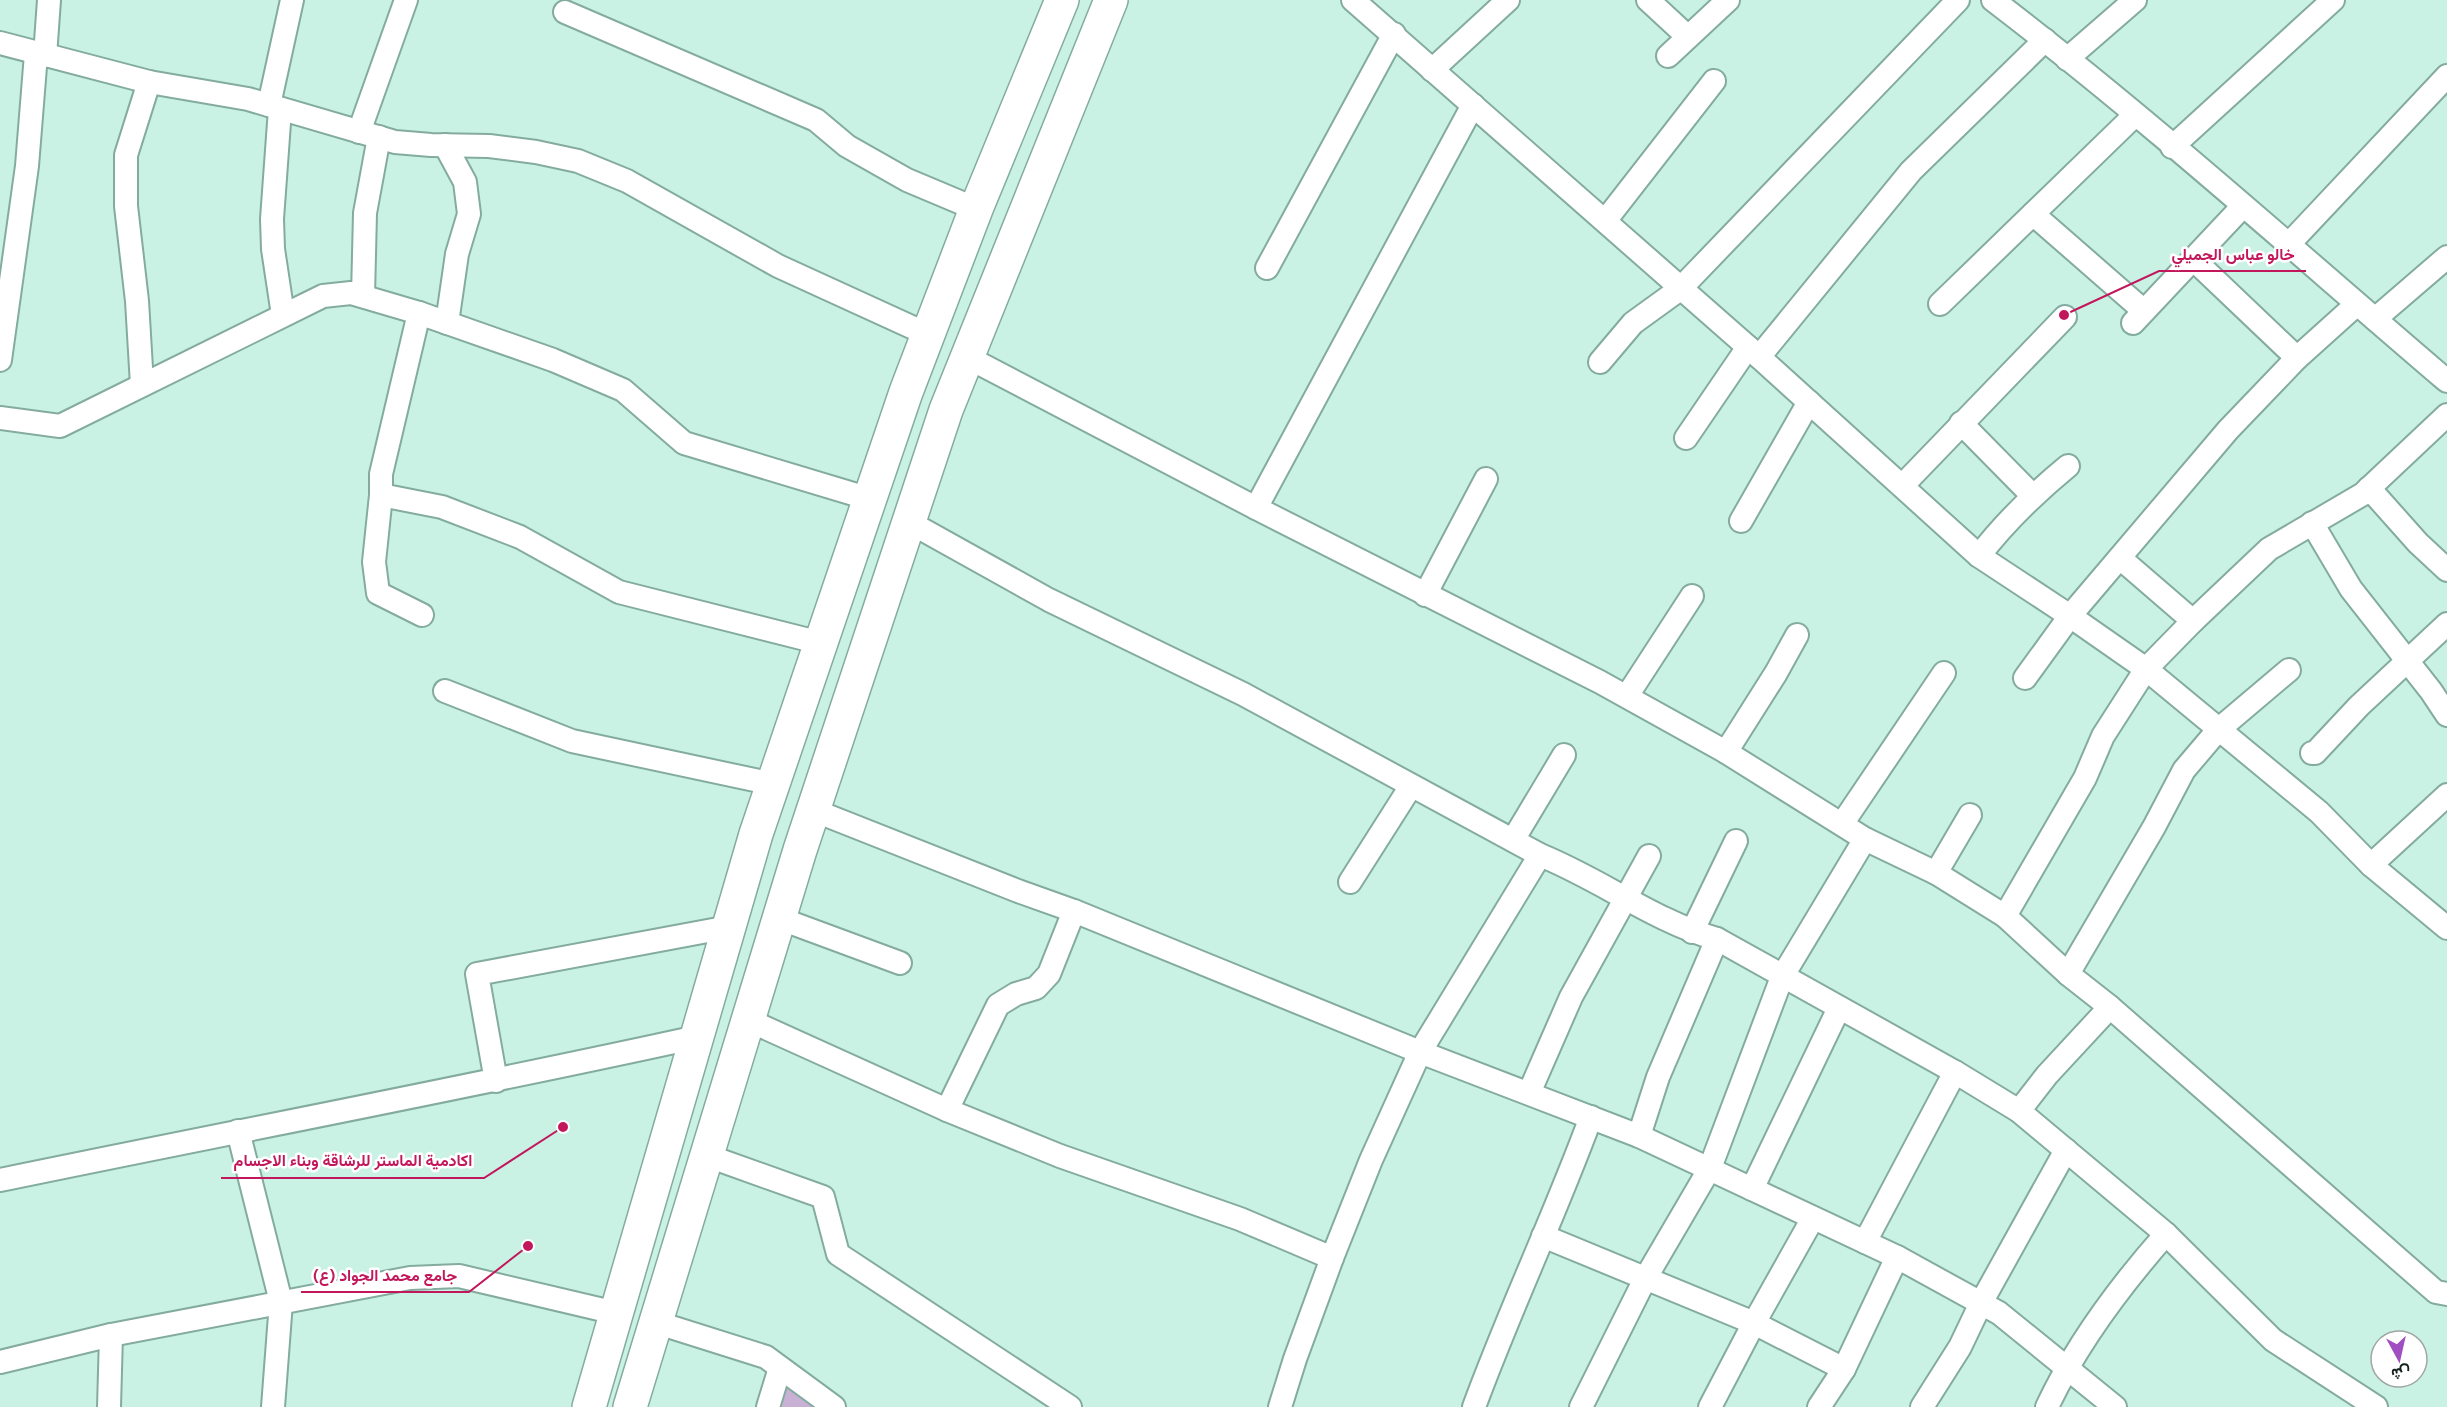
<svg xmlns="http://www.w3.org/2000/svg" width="2447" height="1407" viewBox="0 0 2447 1407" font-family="Figtree,Vazirmatn,sans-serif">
<rect width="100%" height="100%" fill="#c9f2e5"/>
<path fill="#c9b0d5" d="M 781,1374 L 823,1407 L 772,1407 Z"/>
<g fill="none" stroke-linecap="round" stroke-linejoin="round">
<defs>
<g id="street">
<path d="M 1353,0 L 1748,347 L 1979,556 L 2070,616 L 2146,669 L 2319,812 L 2371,865 L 2447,928"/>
<path d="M 1648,0 L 1688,37"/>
<path d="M 1993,0 C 2150,120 2297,253 2447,381"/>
<path d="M 565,12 L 816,120 L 847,146 L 907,180 L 976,209"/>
<path d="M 0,43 L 149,82 L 248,99 L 395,142 L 431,145 L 489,146 L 536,152 L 578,161 L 627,181 L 778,266 L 929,335"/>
<path d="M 45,56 L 49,0"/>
<path d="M 1668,56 L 1728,0"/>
<path d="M 2067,59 L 2135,0"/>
<path d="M 1432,70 L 1508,0"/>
<path d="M 269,105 L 292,0"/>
<path d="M 280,109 L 272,219 L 273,249 L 283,315"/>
<path d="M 359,132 L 406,0"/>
<path d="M 445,145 L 465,182 L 469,214 L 457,254 L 447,323"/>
<path d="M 2172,147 L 2333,0"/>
<path d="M 2033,214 L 2144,311"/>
<path d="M 1605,221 L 1714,81"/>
<path d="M 2288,245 L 2447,76"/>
<path d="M 2193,259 L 2297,358"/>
<path d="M 1267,268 L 1394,34"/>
<path d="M 363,296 L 365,213 L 379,137"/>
<path d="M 1940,304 L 2135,115"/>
<path d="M 419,313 L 381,474 L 381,495 L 374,562 L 378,593 L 422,615"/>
<path d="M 2375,319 L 2447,257"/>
<path d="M 2133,323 L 2243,206"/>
<path d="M 967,357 L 1256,508 L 1600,682 L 1726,752 L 1865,839 L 1936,873 L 2005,916 L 2068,974 L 2110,1007 L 2436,1292 L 2447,1294"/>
<path d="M 1759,357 L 1911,171 L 2045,40"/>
<path d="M 0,360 L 27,166 L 36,54"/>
<path d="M 1600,362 L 1633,323 L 1680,289 L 1958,0"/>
<path d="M 142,385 L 137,301 L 126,206 L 126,155 L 149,82"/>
<path d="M 0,418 L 60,426 L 323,296 L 351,293 L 419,313 L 553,360 L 623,390 L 684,443 L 870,499"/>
<path d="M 1961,423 L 2032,495"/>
<path d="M 1686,438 L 1748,347"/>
<path d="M 1902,486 L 2065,317"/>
<path d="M 2369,488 L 2418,543 L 2447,570"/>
<path d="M 381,495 L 442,507 L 520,537 L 619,592 L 821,643"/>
<path d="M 1256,508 L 1473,105"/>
<path d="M 1741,521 L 1809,402"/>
<path d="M 909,522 L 1049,600 L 1243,694 L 1540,855 C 1600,879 1654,921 1717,939 L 1955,1072 L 2019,1111 L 2166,1234 L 2273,1340 L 2376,1407"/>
<path d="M 2312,523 L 2351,589 L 2431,691 L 2447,715"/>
<path d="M 1979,556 C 2005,522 2034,494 2068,466"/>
<path d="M 2120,558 L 2193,621"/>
<path d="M 1425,595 L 1486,479"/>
<path d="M 2025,678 L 2070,616 L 2228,430 L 2297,358 L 2357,304"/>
<path d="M 445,691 L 572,741 L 773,784"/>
<path d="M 1627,696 L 1692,596"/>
<path d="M 1726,752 L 1776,673 L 1797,635"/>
<path d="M 2312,753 L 2315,753 L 2359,706 L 2447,624"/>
<path d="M 813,810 L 1018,891 L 1074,911 L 1420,1052 L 1639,1136 L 1897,1257 L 1999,1313 L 2115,1407"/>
<path d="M 1842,824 L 1944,673"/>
<path d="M 1513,840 L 1564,755"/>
<path d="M 2371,865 L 2447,795"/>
<path d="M 1936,873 L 1970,815"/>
<path d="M 1350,882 L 1411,786"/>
<path d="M 2005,916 L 2085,778 L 2103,736 L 2146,669 L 2193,621 L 2269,549 L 2363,494 L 2447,415"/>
<path d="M 781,919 L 900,963"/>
<path d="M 1692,932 L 1736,841"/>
<path d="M 2068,974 L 2154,827 L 2184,770 L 2218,730 L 2289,670"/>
<path d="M 748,1020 L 947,1110 L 1060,1156 L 1240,1219 L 1332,1258"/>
<path d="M 496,1081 L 477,974 L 729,927"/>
<path d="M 1529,1093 L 1571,997 L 1649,856"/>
<path d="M 947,1110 L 998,1005 L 1016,994 L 1036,988 L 1049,974 L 1074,911"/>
<path d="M 2019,1111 L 2047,1075 L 2110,1007"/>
<path d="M 238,1131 L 281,1302 L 273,1407"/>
<path d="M 1639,1136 L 1658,1077 L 1717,939"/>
<path d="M 708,1156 L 823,1197 L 838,1254 L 1070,1407"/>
<path d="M 0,1180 C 232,1132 465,1088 697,1037"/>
<path d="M 1752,1189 L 1839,1008"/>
<path d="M 1543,1236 L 1754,1323 L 1844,1369"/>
<path d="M 1865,1242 L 1955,1072"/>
<path d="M 655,1322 L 766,1357 L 834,1407"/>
<path d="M 0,1362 L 111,1335 L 410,1278 L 459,1276 L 616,1313"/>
<path d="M 109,1407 L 111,1335"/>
<path d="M 768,1407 L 780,1368"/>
<path d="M 1280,1407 L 1295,1359 L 1332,1258 L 1371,1160 L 1420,1052 L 1540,855"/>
<path d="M 1474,1407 C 1510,1309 1555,1215 1591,1117"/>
<path d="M 1581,1407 L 1645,1279 L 1710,1168 L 1782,977 L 1865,839"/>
<path d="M 1710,1407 L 1754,1323 L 1813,1218"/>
<path d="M 1819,1407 L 1844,1369 L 1897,1257"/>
<path d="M 1922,1407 L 1960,1347 L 1981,1303 L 2066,1150"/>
<path d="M 2047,1407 C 2077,1343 2120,1286 2166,1234"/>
</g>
<g id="primary">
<path d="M 589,1407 L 756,834 L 906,392 L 976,209 L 1062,0"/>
<path d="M 630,1407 L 800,850 L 946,410 L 1111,0"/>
</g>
</defs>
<use href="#street" stroke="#84ab9f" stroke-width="26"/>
<use href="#primary" stroke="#84ab9f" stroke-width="36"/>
<use href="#street" stroke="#fff" stroke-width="22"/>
<use href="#primary" stroke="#fff" stroke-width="33"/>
</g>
<path fill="none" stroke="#c2185b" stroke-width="2" d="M2064 315L2159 271H2306M563 1127L484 1178H221M528 1246L469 1292H301"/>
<g fill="#c2185b" stroke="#fff" stroke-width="2">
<circle cx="2064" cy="315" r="6"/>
<circle cx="563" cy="1127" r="6"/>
<circle cx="528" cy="1246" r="6"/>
</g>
<g font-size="16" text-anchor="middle" font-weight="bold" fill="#c2185b" stroke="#fff" stroke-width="5" stroke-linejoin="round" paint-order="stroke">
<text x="2233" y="260">خالو عباس الجميلي</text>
<text x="353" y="1166">اكادمية الماستر للرشاقة وبناء الاجسام</text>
<text x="385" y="1281">جامع محمد الجواد (ع)</text>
</g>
<g transform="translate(2399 1359) rotate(172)"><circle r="28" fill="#ffffff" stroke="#a0a6a4" stroke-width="1.5"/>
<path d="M0-4.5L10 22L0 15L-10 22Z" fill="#9f4fc0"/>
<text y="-9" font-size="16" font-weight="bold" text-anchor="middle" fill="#11201c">ش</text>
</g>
</svg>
